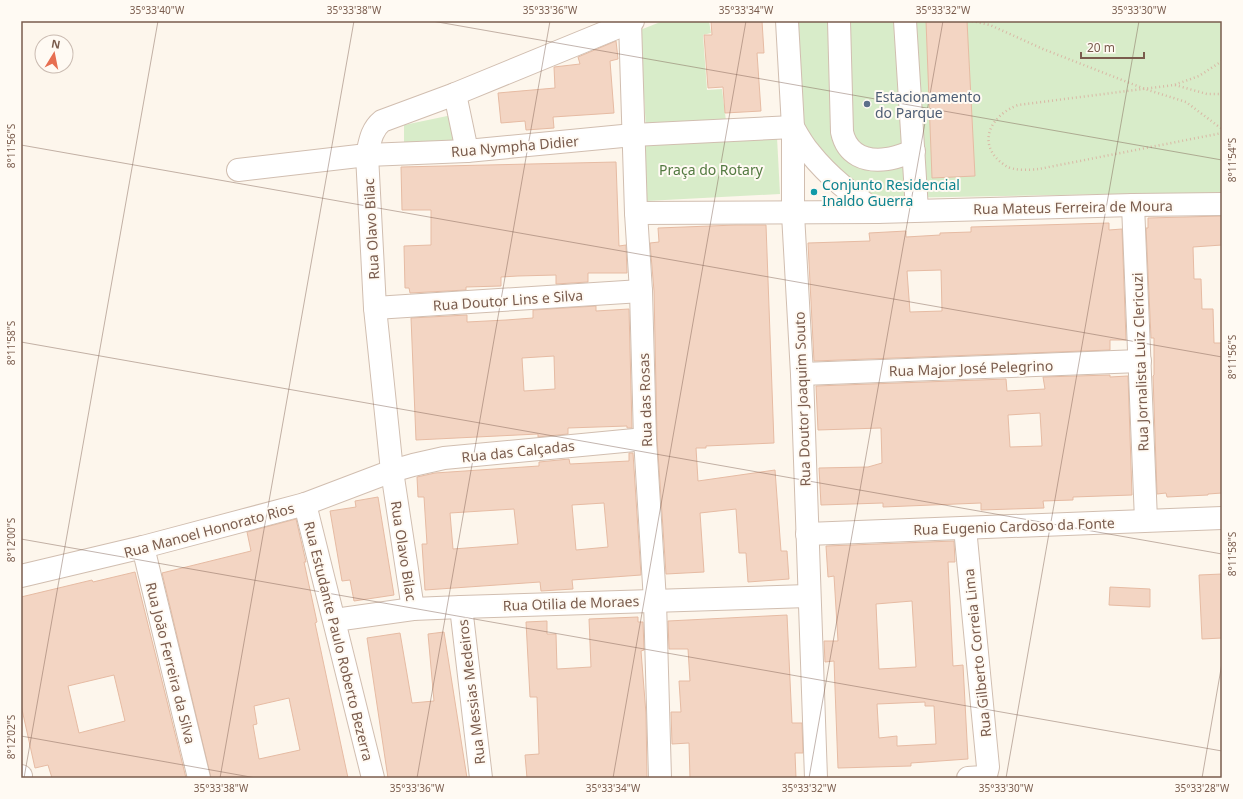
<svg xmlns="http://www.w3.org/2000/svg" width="1243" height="799" viewBox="0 0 1243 799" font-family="'Noto Sans',sans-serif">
<rect width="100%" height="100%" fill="#fdf6ec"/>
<g fill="#d8ecc9">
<path d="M 663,21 L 709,21 L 711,33 L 703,35 L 707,90 L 722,89 L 726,121 L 646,129 L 640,30 Z"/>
<path d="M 797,21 L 1222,21 L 1222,194 L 1114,194 L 893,198 L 872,194 L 849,181 L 810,150 L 801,118 Z"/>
<path d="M 452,115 L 456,142 L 404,143 L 404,125 Z"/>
<path d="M 777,137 L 780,194 L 646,201 L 643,144 Z"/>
</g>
<g fill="#f3d5c3" stroke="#e6bba3" fill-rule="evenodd">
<path d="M 711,21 L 762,21 L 764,53 L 757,53 L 761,111 L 725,113 L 723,87 L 708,88 L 704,35 L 712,35 Z"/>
<path d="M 926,21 L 967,21 L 975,176 L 932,178 Z"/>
<path d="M 616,41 L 618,59 L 610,61 L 614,113 L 553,117 L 554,128 L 526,130 L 525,121 L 501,123 L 498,93 L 555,88 L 554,67 L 580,64 L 578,57 Z"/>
<path d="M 616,162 L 619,246 L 626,245 L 627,273 L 588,273 L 588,282 L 556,284 L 556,275 L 518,276 L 501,277 L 501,286 L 466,287 L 466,290 L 410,293 L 409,288 L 405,288 L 404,246 L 431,245 L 431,210 L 402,210 L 401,167 Z"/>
<path d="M 1222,216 L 1222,245 L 1193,247 L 1194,279 L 1201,279 L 1202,309 L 1213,309 L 1214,343 L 1222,343 L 1222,493 L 1208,494 L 1208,495 L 1167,497 L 1166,493 L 1157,494 L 1153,376 L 1154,375 L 1154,338 L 1151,338 L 1146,228 L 1148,228 L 1148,218 Z"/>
<path d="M 1109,223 L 1109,230 L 1122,229 L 1126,340 L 1110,340 L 1110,350 L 814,361 L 808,243 L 870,241 L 869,233 L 906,231 L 906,237 L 940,235 L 940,233 L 971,232 L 971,227 ZM 941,270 L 942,311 L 910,312 L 907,271 Z"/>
<path d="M 736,225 L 766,225 L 774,443 L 706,446 L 706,448 L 696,448 L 698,481 L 775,470 L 781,551 L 787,551 L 789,579 L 748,582 L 746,553 L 739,553 L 736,509 L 700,513 L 704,572 L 666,574 L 657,438 L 654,291 L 650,243 L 659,242 L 658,228 Z"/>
<path d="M 596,306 L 596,311 L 629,309 L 632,428 L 627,428 L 627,426 L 568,428 L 568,434 L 538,437 L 538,434 L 416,440 L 411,318 L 467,315 L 467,322 L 506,320 L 533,318 L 533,310 ZM 554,356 L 555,389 L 524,391 L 522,358 Z"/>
<path d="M 1110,375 L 1110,377 L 1128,376 L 1132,495 L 1073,497 L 1073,500 L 1043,501 L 1044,508 L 981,510 L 981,503 L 883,507 L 883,503 L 821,505 L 819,468 L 868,467 L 882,463 L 881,428 L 818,430 L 816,386 L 1006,379 L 1007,391 L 1045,389 L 1043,377 ZM 1040,413 L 1042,446 L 1010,447 L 1008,415 Z"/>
<path d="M 629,453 L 633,453 L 641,575 L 572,580 L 573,589 L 541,591 L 540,582 L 425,590 L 422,544 L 427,544 L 424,497 L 418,497 L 417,477 L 435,473 L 539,466 L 539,462 L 569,459 L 570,464 L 629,461 ZM 604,503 L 608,547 L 576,550 L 572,505 ZM 514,509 L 518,544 L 453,549 L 450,513 Z"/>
<path d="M 378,497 L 394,595 L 354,601 L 350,580 L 342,581 L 330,511 L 356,507 L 355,501 Z"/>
<path d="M 296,519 L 306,562 L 304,562 L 317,622 L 315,623 L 348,778 L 211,778 L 162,573 L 251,551 L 247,532 ZM 289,698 L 300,750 L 259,759 L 253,725 L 257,724 L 254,706 Z"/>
<path d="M 954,541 L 955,562 L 948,562 L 953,666 L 963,665 L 968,759 L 911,763 L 911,766 L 838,768 L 834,661 L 825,662 L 824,641 L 838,641 L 834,576 L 828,577 L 826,546 ZM 912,601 L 916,667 L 879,669 L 876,604 ZM 925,702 L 925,706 L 934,706 L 936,744 L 897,746 L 897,736 L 879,738 L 877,704 Z"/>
<path d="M 135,572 L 186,778 L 52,778 L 48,765 L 35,768 L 21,705 L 21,597 L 92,580 L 93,582 ZM 114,675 L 125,721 L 79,733 L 68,686 Z"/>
<path d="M 1222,574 L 1222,638 L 1202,639 L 1199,575 Z"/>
<path d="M 1110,587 L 1150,589 L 1150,607 L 1109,605 Z"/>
<path d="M 787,615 L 792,723 L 802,723 L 803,753 L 795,753 L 796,778 L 690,778 L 689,743 L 672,744 L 671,712 L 681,712 L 679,681 L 690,681 L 688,649 L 669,649 L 668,621 Z"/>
<path d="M 638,617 L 638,622 L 643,622 L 644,650 L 641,651 L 646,714 L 647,778 L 527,778 L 525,755 L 539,754 L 537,697 L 530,697 L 526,622 L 547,621 L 547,634 L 556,634 L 557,669 L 591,667 L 589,619 Z"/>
<path d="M 444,632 L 467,778 L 388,778 L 367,638 L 400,633 L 412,703 L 434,701 L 428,634 Z"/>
</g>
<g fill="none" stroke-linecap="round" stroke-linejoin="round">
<defs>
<g id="minor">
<path d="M 787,21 L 793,127 L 793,214 L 802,374 L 816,778"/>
<path d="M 839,21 L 842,132 C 847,155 865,162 887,159 C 896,158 905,154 914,151"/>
<path d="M 905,21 L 917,210"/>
<path d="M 630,22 L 636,213 L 641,291 L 645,439 L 655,601 L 660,778"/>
<path d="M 455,94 L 467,151"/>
<path d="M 238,170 L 367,155 L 467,151 L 633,135 L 793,127 C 798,136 803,145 810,153 C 829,177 853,195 877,212"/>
<path d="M 1133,205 L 1146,520"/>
<path d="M 636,213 L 877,212 L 1133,205 L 1222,204"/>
<path d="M 375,308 L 641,291"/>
<path d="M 802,374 L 1140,361"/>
<path d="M 305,504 L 373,778"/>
<path d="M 965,528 L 988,767 L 986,775 L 983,777 L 968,778"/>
<path d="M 807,534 L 1222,518"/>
<path d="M 143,547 L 199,778"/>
<path d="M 21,576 L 143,547 L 305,504 L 392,471 L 413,465 L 444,458 L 645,439"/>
<path d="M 461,607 L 481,778"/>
<path d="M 413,609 L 392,471 L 375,308 L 367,155 C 370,142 371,130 382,121 L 455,94 L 633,21"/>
<path d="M 335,620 L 413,609 L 461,607 L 808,596"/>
<path d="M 21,776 L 21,778"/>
</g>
</defs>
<use href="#minor" stroke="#d1beb0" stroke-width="24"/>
<g stroke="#d9b8a5" stroke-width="2.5" stroke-dasharray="1 3" stroke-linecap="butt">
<path d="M 972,21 L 990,25 L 1043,49 L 1145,89 L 1186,102 L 1222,129"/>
<path d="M 1222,61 L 1199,76 L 1174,85 L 1018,105 C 989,116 975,146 1006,166 C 1014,171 1030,170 1039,169 L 1222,133"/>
<path d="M 1175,85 L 1207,94 L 1222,94"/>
</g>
<use href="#minor" stroke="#fff" stroke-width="22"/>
</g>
<path fill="none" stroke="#7a5c4d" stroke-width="1" stroke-opacity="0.45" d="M 432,21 L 1222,160M 21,145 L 1222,357M 21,342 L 1222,554M 21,539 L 1222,751M 21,736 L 256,778M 24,778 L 158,21M 220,778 L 354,21M 417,778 L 550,21M 613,778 L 746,21M 809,778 L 943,21M 1006,778 L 1139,21M 1202,778 L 1222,663"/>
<circle fill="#5c6f8a" stroke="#fffaf3" stroke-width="1.5" cx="867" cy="104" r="4"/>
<circle fill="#0f9aa8" stroke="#fffaf3" stroke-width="1.5" cx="814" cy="192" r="4"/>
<g text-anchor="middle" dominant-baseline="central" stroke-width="4" stroke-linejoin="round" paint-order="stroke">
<g font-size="14" fill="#4e5e75" stroke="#fffaf3" text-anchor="start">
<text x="875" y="96">Estacionamento<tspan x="875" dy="16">do Parque</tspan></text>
</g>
<g font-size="14" fill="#7a5c4d" stroke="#fffaf3">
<text transform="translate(515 146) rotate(-5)">Rua Nympha Didier</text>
<text transform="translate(1073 207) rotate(-1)">Rua Mateus Ferreira de Moura</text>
<text transform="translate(371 229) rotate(-93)">Rua Olavo Bilac</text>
<text transform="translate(508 300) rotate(-4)">Rua Doutor Lins e Silva</text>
<text transform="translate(1140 362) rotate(-92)">Rua Jornalista Luiz Clericuzi</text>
<text transform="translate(971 368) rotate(-2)">Rua Major José Pelegrino</text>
<text transform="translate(802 399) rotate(-92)">Rua Doutor Joaquim Souto</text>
<text transform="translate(645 400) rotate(-92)">Rua das Rosas</text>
<text transform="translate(518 451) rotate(-6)">Rua das Calçadas</text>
<text transform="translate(1014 526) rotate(-2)">Rua Eugenio Cardoso da Fonte</text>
<text transform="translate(209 530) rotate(-15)">Rua Manoel Honorato Rios</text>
<text transform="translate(404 551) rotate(81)">Rua Olavo Bilac</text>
<text transform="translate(571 603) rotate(-2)">Rua Otilia de Moraes</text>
<text transform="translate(339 641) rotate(76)">Rua Estudante Paulo Roberto Bezerra</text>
<text transform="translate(977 653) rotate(-96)">Rua Gilberto Correia Lima</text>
<text transform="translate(171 663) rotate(76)">Rua João Ferreira da Silva</text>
<text transform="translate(471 692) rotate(-97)">Rua Messias Medeiros</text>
</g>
<g font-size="14" fill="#537a41" stroke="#fffaf3">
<text x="711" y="169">Praça do Rotary</text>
</g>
<g font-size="14" fill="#0d838f" stroke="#fffaf3" text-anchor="start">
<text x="822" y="184">Conjunto Residencial<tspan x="822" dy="16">Inaldo Guerra</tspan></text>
</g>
</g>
<rect width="1243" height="799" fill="none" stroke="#fffaf3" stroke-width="44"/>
<g transform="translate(54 54) rotate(10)"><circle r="19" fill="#fffaf3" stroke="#cabbb1"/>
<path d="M0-3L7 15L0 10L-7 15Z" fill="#e76f51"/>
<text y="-6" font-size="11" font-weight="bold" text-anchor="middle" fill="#7a5c4d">N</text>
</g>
<path d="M1081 52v6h63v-6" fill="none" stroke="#7a5c4d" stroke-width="2"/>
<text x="1087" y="52" font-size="12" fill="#7a5c4d" stroke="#fffaf3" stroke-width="3" paint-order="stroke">20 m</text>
<rect x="22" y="22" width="1199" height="755" fill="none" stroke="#7a5c4d" stroke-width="1.5"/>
<g font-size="10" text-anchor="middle" fill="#7a5c4d">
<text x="157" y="14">35°33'40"W</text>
<text x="354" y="14">35°33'38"W</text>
<text x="550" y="14">35°33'36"W</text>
<text x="746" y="14">35°33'34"W</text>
<text x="943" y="14">35°33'32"W</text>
<text x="1139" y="14">35°33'30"W</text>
<text transform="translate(11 146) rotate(-90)" y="4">8°11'56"S</text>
<text transform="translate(1232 160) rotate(-90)" y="4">8°11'54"S</text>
<text transform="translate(11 343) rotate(-90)" y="4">8°11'58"S</text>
<text transform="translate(1232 357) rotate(-90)" y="4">8°11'56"S</text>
<text transform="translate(11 540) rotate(-90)" y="4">8°12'00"S</text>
<text transform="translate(1232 554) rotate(-90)" y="4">8°11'58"S</text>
<text transform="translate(11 737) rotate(-90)" y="4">8°12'02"S</text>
<text x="221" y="792">35°33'38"W</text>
<text x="417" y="792">35°33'36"W</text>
<text x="613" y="792">35°33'34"W</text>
<text x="809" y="792">35°33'32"W</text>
<text x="1006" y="792">35°33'30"W</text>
<text x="1202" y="792">35°33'28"W</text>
</g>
</svg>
